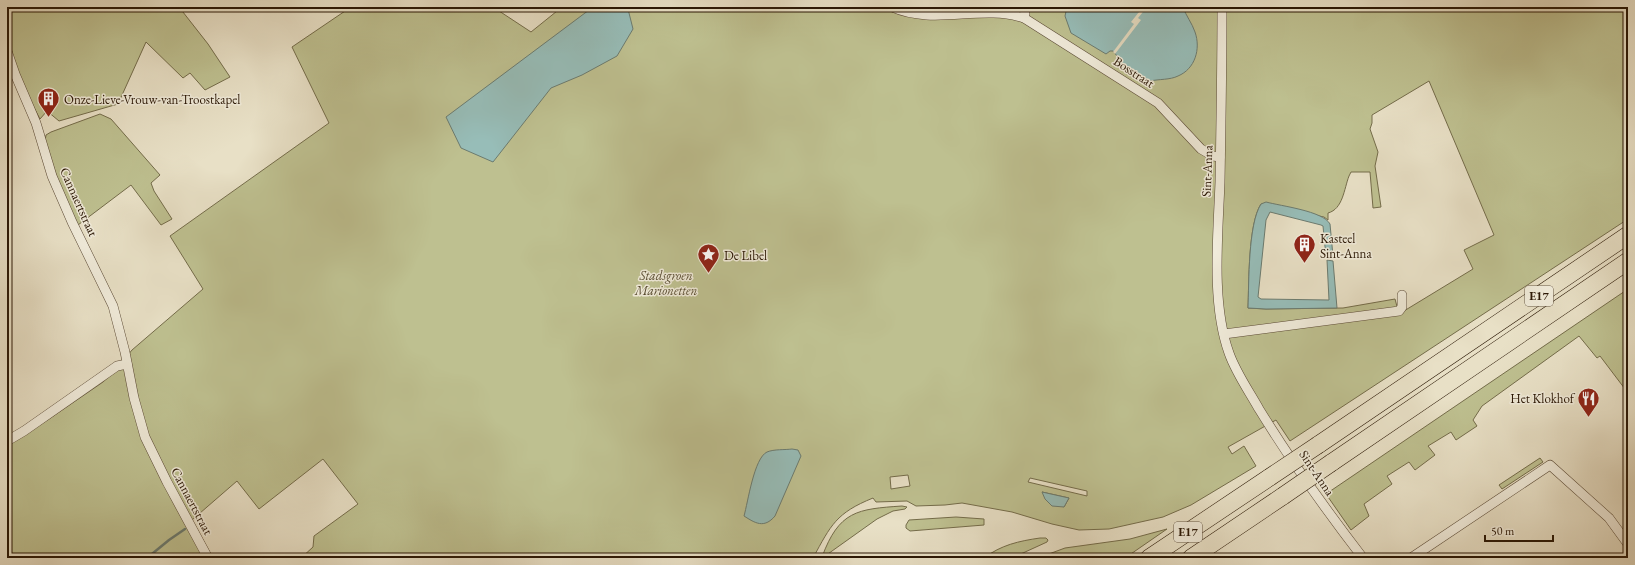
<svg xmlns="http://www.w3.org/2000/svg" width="1635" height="565" viewBox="0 0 1635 565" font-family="'EB Garamond',serif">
<rect width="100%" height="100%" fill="#e8e0c6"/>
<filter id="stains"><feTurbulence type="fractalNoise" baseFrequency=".005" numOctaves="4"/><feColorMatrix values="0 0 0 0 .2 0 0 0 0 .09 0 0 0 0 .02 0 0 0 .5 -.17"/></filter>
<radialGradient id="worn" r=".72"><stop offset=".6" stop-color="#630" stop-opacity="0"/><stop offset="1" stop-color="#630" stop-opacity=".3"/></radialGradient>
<g fill="#bec090" stroke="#746c4a" fill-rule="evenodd">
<path d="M 8,7 L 179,7 L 208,44 L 230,77 L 205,90 L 190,73 L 183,78 L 146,42 L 118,104 L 59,121 L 47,111 L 40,119 C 30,100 18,80 12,60 C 8,43 9,24 8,7 Z"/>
<path d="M 351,7 L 493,7 L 531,32 L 562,7 L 1628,7 L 1628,219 L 1290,441 L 1276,420 L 1228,447 L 1232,454 L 1244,446 L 1256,466 L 1191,505 L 1163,517 L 1109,529 L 1079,530 L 1052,524 L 1012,512 L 962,503 L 945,505 L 916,506 L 907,501 L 876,502 L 873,498 C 836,513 831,525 813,558 L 301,558 L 313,547 L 314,536 L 358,504 L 323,459 L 259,509 L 237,481 L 192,520 L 213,558 L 7,558 L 7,446 L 49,419 L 103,382 L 113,373 L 132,350 L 203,289 L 170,236 L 329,123 L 292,47 ZM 1429,81 L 1494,235 L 1464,250 L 1473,269 L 1399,314 L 1395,299 L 1343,308 L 1266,309 L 1248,308 C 1249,283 1248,224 1261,204 L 1324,217 L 1328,220 L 1328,213 C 1343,209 1344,189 1349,176 L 1351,172 L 1370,172 L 1373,208 L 1381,207 L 1375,166 L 1378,152 L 1370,129 L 1372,123 L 1372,115 ZM 908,475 L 910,486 L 891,489 L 890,477 ZM 1030,478 L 1087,491 L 1087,496 L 1028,482 ZM 1042,492 L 1069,498 L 1064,507 Z"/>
<path d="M 100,114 L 111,119 L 160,175 L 151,183 L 154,191 L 172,219 L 161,225 L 131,185 L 78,225 L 60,187 L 45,141 L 46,135 L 51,132 Z"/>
<path d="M 1628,289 L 1628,393 L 1600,356 L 1597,358 L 1579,336 L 1482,406 L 1473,420 L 1477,426 L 1456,440 L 1451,432 L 1428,446 L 1435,455 L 1415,470 L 1409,462 L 1387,476 L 1392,484 L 1364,504 L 1369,516 L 1351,530 L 1326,494 Z"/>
<path d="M 1540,458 L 1543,462 L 1502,489 L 1499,485 Z"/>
<path d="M 902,506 L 907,507 L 905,509 L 893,511 L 877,519 L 825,556 L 822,557 C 839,511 857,509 902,506 Z"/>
<path d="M 956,517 L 984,519 L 984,525 L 910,531 L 906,528 L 906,525 L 909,520 Z"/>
<path d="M 1167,529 L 1125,558 L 1038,558 L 1065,548 L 1130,539 Z"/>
<path d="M 1040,538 L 1046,538 L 1048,540 L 1047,542 L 1012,558 L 984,558 C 1001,545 1019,541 1040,538 Z"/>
</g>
<g fill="#97bdb8" stroke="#6b7b70">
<path d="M 593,7 L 621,7 L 628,9 L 633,29 L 617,56 L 582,75 L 551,88 L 493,162 L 461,148 L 446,117 Z"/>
<path d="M 1067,7 L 1183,7 C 1186,16 1192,23 1195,32 C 1201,49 1195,69 1178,76 C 1170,80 1159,79 1150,81 L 1116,60 L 1117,56 L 1113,51 L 1110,51 L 1106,54 L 1071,33 L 1065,16 Z"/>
<path d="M 1266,202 C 1281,206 1323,211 1330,224 L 1333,256 L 1326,257 L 1323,226 L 1321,225 L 1270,212 L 1266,220 L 1258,297 L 1261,299 L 1329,300 L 1327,260 L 1333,261 L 1337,308 L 1266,309 L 1248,308 C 1249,283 1248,224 1261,204 Z"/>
<path d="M 792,449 L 798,450 L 801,456 L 775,516 C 764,529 755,523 744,516 C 748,502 754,458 767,452 C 774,449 785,450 792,449 Z"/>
<path d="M 1042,492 L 1069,498 L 1064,507 L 1052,506 L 1045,499 Z"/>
</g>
<path fill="#e8e0c6" d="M 1143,7 L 1147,7 L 1138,18 L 1141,20 L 1115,54 L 1113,52 L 1134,24 L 1131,22 Z"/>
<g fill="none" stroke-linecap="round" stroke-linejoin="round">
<path stroke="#6b7b70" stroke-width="2.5" d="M 147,558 L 169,540 L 185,529"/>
<defs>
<g id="minor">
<path d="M 892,7 C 934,26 981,4 1024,18 L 1158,103 L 1201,149 L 1213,156 L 1220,157"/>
<path d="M 1222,7 C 1222,66 1221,124 1220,182 C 1218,236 1211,303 1229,353 C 1236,373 1249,391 1259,409 C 1291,461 1326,510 1363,558"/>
<path d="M 1024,18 L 1025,14 L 1024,7"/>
<path d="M 7,51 L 15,74 L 36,123 L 52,176 L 72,222 L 113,306 L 125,352 L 134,398 L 145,437 L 167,482 L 208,558"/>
<path d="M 1224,334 L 1399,311 L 1402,307 L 1402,295"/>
<path d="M 7,441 L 24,431 L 117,366 L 127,364"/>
<path d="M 1411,558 L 1550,465 L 1609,518 L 1628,544"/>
</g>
<g id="motorway">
<path d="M 1318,445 L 1628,235"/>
<path d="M 1331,463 L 1628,261"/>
<path d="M 1149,558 L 1270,477"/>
<path d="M 1191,558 L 1283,496"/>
</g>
</defs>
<use href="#minor" stroke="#5a4935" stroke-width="10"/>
<use href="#motorway" stroke="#2a1705" stroke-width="18"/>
<use href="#minor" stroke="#f0ebda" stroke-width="9"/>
<use href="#motorway" stroke="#e8e0c6" stroke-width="17"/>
<defs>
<g id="motorway-bridge">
<path d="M 1270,477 L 1318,445"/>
<path d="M 1283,496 L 1331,463"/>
</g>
</defs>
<use href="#motorway-bridge" stroke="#2a1705" stroke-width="18" stroke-linecap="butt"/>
<use href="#motorway-bridge" stroke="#e8e0c6" stroke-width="17"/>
</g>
<defs>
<symbol id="building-pin" viewBox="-11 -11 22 30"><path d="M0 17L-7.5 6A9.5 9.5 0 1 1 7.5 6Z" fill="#8f2418" stroke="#f0ebda"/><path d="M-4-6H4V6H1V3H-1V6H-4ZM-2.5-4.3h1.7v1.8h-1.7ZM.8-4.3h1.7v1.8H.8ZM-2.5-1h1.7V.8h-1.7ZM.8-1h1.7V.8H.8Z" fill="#fff"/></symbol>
<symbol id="sight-pin" viewBox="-11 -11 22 30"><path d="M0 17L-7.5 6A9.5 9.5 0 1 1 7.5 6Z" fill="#8f2418" stroke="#f0ebda"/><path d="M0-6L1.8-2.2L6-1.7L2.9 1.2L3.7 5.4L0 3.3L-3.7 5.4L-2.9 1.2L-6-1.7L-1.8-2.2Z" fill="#fff"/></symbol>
<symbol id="restaurant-pin" viewBox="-11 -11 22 30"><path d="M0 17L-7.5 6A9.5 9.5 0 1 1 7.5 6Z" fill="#8f2418" stroke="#f0ebda"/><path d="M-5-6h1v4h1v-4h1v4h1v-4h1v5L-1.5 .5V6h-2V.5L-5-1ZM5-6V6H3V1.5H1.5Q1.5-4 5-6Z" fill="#fff"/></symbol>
</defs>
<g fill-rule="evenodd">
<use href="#building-pin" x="36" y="86" width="25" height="34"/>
<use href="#building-pin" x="1292" y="232" width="25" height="34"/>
<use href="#sight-pin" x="696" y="242" width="25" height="34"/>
<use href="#restaurant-pin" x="1576" y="386" width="25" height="34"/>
</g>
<g text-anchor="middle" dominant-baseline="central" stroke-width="3" stroke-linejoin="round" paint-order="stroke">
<g fill="#f0ebda" stroke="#655745" stroke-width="1">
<rect x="1525" y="286" width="28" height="20" rx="3"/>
<rect x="1174" y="522" width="28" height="20" rx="3"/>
</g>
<g font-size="12" font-weight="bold" fill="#2a1705">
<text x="1539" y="296">E17</text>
<text x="1188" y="532">E17</text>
</g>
<g font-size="13" fill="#2a1705" stroke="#f0ebda">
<text transform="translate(1134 72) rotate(33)">Bosstraat</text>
<text transform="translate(1207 171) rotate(-88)">Sint-Anna</text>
<text transform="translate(79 202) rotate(66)">Cannaertstraat</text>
<text transform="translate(1317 473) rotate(56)">Sint-Anna</text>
<text transform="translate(192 501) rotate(62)">Cannaertstraat</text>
</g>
<g font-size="13" fill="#2a1705" stroke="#f0ebda" text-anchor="start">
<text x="64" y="99">Onze-Lieve-Vrouw-van-Troostkapel</text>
<text x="1320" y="238">Kasteel<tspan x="1320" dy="15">Sint-Anna</tspan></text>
<text x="724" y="255">De Libel</text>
<text x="1574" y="398" text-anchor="end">Het Klokhof</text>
</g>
<g font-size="13" font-style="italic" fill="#564a2f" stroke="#f0ebda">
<text x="666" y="275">Stadsgroen<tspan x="666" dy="15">Marionetten</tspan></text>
</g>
</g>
<rect width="1635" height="565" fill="none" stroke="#e8e0c6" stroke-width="24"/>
<rect x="8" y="8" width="1619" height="549" fill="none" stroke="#2a1705" stroke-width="2"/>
<rect x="12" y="12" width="1611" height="541" fill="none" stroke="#2a1705"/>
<path d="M1485 535v6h68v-6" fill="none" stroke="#2a1705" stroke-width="2"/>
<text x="1491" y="535" font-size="12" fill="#2a1705" stroke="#f0ebda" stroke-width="3" paint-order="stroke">50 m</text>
<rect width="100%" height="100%" filter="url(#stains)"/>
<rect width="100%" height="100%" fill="url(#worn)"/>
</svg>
